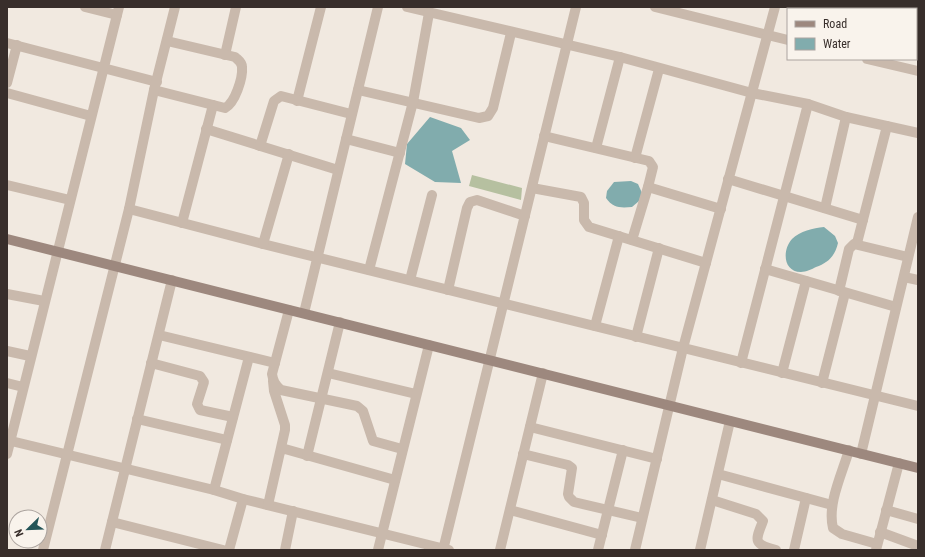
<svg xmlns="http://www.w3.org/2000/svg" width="925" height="557" viewBox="0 0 925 557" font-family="'Roboto Condensed',sans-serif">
<rect width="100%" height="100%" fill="#f1e9e0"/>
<path fill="#b6c0a0" d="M 472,175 L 522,188 L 521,200 L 469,186 Z"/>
<g fill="#81acad">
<path d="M 430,117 L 461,128 L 470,140 L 452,151 L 461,183 L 435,182 L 405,164 L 407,144 Z"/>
<path d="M 631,181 L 638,184 L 642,193 L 639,201 L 632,207 C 620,208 613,208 606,198 L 607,191 L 614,182 Z"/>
<path d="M 824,227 L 835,236 L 838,243 C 835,256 828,263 816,267 C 812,269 806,272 801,272 C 783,272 782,250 792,239 C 800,231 813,228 824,227 Z"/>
</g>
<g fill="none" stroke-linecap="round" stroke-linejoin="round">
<g stroke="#c9b9ac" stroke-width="10">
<path d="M 85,7 L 117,15"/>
<path d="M 407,7 L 620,57 L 752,93 L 808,104 L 846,117 L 918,133"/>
<path d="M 655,7 L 788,40"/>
<path d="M 908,7 L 916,9"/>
<path d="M 7,43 L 157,82"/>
<path d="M 225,55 L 236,7"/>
<path d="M 867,59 L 918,71"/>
<path d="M 7,83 L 17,45"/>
<path d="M 154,90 L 225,108 C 235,103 243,78 242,67 C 242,62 238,60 235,57 L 167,41"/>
<path d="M 358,90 L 479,118 L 488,116 L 493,108 L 511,33"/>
<path d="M 7,93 L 91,116"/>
<path d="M 297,101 L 321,7"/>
<path d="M 206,129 L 338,170"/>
<path d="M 544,136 L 649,161 L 653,167 L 648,187"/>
<path d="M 346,139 L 400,153"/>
<path d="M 260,146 L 274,101 L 281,96 L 351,114"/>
<path d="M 596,148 L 620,57"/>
<path d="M 635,158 L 659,69"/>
<path d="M 728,179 L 863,220"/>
<path d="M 7,185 L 70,200"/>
<path d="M 532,188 L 581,197 L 584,203 L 584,220 L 589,227 L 706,263"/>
<path d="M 825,208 L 846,117"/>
<path d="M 129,209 L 263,244 L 918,406"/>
<path d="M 182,223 L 213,105"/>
<path d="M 632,240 L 648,187 L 721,209"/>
<path d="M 857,243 L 887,126"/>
<path d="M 263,244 L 289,154"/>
<path d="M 765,269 L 896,307"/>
<path d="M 369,270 L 413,102 L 429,13"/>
<path d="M 904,277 L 918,280"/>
<path d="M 410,280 L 432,195"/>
<path d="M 448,290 L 467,208 L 470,202 L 477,200 L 525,216"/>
<path d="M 839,291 L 849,249 L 854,244 L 908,257"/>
<path d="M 7,294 L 44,301"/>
<path d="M 289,310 L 272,374 C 273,381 275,385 281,390 L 357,406 L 363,411 L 373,441 L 402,449"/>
<path d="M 304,313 L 378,7"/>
<path d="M 595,326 L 619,236"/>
<path d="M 159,335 L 275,363"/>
<path d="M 636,337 L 659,248"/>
<path d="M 7,351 L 30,356"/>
<path d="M 151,363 L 200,376 L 204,382 L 197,404 L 200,410 L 233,417"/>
<path d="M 741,363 L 808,104"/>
<path d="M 328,373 L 416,394"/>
<path d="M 782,373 L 806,281"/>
<path d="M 7,383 L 23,387"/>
<path d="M 822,383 L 845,293"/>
<path d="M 137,419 L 227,440"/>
<path d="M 530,427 L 657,459"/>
<path d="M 7,440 L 214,490 L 243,499 L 449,550"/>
<path d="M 281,450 L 285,449 L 395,480"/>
<path d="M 849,450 C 842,474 827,504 833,528 L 842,534 L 877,544"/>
<path d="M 7,454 L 119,7"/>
<path d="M 523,454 L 568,465 L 572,468 L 568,494 L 569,497 L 574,502 L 642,518"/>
<path d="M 861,454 L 918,217"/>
<path d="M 307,456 L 340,322"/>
<path d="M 718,474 L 832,505"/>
<path d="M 214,490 L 249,357"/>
<path d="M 712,500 L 756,514 L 763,521 C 755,541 753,544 776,550"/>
<path d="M 268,505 L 285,430 L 285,425 L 274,391 L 273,381"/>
<path d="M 510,510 L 602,535"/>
<path d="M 886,510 L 918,519"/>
<path d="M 112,522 L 223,550"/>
<path d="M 880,532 L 918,546"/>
<path d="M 43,550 L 129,209 L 154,90 L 175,7"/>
<path d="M 105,550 L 172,280"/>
<path d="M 229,550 L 243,499"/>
<path d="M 285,550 L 293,511"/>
<path d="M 378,550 L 429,345"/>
<path d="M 443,550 L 576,7"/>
<path d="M 500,550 L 543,373"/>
<path d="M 598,550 L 623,450"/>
<path d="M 635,550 L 683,348 L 775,7"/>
<path d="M 700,550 L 730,421"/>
<path d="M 794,550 L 806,498"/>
<path d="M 876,550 L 899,463"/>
</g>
<path stroke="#9d887e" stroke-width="10" d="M 7,239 L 918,468"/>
</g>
<rect width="925" height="557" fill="none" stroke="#382e2b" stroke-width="16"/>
<rect x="787" y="8" width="130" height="52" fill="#f9f3ec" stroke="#aca49f"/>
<rect x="795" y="21" width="20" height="6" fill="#9d887e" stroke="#aca49f"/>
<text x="823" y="28" font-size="12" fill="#382e2b">Road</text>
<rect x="795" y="38" width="20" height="12" fill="#81acad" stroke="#aca49f"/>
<text x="823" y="48" font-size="12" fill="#382e2b">Water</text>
<g transform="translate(28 529) rotate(247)"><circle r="19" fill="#f9f3ec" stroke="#aca49f"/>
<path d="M0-3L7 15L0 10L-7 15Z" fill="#235457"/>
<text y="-6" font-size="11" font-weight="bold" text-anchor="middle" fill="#382e2b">N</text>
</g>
</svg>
